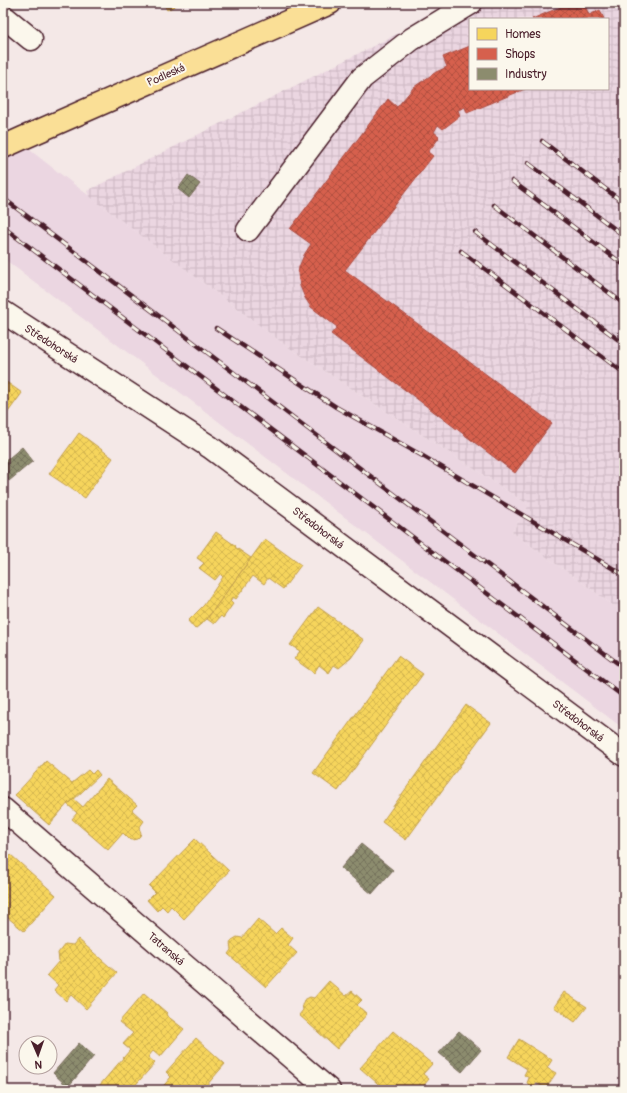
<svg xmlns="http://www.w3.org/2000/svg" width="627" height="1093" viewBox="0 0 627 1093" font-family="Pangolin,sans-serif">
<defs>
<pattern id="industrial-grid" width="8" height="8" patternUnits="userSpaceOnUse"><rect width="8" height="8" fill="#ebd6e1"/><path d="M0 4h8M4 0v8" fill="none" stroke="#cbb7c1"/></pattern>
<pattern id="homes-cross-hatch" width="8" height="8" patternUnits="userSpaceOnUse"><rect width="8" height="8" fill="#f6d55c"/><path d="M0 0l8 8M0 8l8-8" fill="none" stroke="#d4b650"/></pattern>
<pattern id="shops-cross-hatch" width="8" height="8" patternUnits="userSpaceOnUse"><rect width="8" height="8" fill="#d6604d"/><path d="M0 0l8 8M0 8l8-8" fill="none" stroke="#b04f40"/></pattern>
<pattern id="industry-cross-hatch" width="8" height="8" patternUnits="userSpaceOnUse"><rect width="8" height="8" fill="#8c8c6e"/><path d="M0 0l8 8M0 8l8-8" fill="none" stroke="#74725b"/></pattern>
</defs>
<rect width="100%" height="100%" fill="#f4e8e7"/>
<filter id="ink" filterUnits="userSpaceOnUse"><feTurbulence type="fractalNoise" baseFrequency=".025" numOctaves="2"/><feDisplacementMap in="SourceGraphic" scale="8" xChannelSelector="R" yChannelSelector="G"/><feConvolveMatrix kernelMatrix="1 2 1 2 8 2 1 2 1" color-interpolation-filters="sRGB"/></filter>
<g filter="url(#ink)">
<path fill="#ebd6e1" d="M 3,129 L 67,179 L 288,347 L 529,505 L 512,532 L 624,613 L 624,729 L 3,258 Z"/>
<path fill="url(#industrial-grid)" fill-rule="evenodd" d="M 458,3 L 624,3 L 624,613 L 512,532 L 529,505 L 288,347 L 89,196 L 87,191 ZM 470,19 L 608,19 L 608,89 L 470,89 Z"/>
<g fill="url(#homes-cross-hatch)" stroke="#c29e4d">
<path d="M 163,3 L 180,3 L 167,10 Z"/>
<path d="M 5,381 L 22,393 L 3,419 L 3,383 Z"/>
<path d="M 79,433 L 113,458 L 85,498 L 49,474 Z"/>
<path d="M 216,532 L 236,546 L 235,547 L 251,558 L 207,619 L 195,629 L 188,621 L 204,605 L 223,577 L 220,574 L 215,580 L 199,568 L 204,563 L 197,558 Z"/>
<path d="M 265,539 L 301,565 L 283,589 L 268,578 L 264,584 L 253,576 L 236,599 L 233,597 L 230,601 L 233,604 L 223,618 L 221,616 L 214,624 L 207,619 Z"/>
<path d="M 318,607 L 364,640 L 351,658 L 339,668 L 334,665 L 329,673 L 319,665 L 314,673 L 294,659 L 300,651 L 290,645 Z"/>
<path d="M 398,656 L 423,674 L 338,791 L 313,773 Z"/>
<path d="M 466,705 L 491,723 L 406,840 L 382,822 Z"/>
<path d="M 46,761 L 72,783 L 88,770 L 92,774 L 96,770 L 100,775 L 70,803 L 69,802 L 49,825 L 15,795 Z"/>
<path d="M 107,779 L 137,805 L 132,810 L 144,821 L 139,828 L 141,833 L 140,836 L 137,839 L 132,840 L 129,839 L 123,833 L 108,850 L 72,819 L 77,813 L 67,804 L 69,802 L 70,803 L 74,799 L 83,807 Z"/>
<path d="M 195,839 L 229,871 L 184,919 L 171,906 L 167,911 L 162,906 L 157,911 L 147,900 L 155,892 L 149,886 Z"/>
<path d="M 11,855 L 56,895 L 24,931 L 7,917 L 3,922 L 3,864 Z"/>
<path d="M 258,919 L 275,934 L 281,928 L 293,938 L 288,945 L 297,953 L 266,987 L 228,954 L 231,950 L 230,944 L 232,940 L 237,937 L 242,938 Z"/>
<path d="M 78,939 L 117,973 L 86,1009 L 71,995 L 66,1001 L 54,990 L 58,985 L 47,975 L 59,961 L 58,953 L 65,944 L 73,945 Z"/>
<path d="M 329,981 L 346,996 L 352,991 L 362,1000 L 357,1005 L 367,1014 L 337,1049 L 299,1015 L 303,1010 L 302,1005 L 304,1000 L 310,997 L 314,998 Z"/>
<path d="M 564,992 L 587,1007 L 575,1022 L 554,1007 Z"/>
<path d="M 144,993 L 167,1013 L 166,1015 L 184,1029 L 160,1057 L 153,1051 L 148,1057 L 155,1063 L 131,1090 L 104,1090 L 99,1086 L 130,1050 L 123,1044 L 133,1033 L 119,1022 Z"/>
<path d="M 393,1031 L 432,1064 L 423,1074 L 429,1079 L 420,1090 L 413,1090 L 411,1088 L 409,1090 L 385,1090 L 360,1068 Z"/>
<path d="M 196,1038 L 225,1064 L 206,1086 L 210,1090 L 160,1090 L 171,1077 L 166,1072 Z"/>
<path d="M 519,1039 L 552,1060 L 547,1068 L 556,1073 L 546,1088 L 536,1083 L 533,1087 L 527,1083 L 529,1078 L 524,1075 L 527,1069 L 508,1057 Z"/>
</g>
<g fill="url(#shops-cross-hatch)" stroke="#ac4c43">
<path d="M 570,3 L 584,3 L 589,15 L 600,10 L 604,19 L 532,19 Z"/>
<path d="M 470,46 L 470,89 L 525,89 L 467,113 L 465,107 L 458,110 L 460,116 L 443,129 L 438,125 L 434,132 L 439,136 L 438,137 L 439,138 L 428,152 L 433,156 L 345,270 L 552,423 L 515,473 L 331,334 L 337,327 L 311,307 L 305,298 L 300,286 L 298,274 L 299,267 L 304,255 L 311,244 L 290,229 L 388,99 L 397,107 L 414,87 L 436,72 L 447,67 L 443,57 Z"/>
</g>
<g fill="url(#industry-cross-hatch)" stroke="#786b5a">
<path d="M 188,175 L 200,184 L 189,198 L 178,189 Z"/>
<path d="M 22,447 L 33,461 L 9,481 L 3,473 L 3,463 Z"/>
<path d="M 361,844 L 393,870 L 372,894 L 341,868 Z"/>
<path d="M 459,1031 L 481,1050 L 462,1072 L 439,1053 Z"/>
<path d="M 79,1043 L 94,1056 L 68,1087 L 53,1073 Z"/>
</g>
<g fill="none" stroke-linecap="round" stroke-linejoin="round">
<defs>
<g id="minor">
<path d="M 3,16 L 31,39"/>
<path d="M 248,230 L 362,78 L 412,39 L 471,3"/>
<path d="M 3,312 L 210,447 L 624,755"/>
<path d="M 3,809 L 329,1090"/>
</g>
<path id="major" d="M 3,147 L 23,138 L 330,3"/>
</defs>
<use href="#minor" stroke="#4a1f2b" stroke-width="25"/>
<use href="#major" stroke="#4a1f2b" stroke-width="25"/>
<use href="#minor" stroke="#fbf7ec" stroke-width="22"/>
<use href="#major" stroke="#fadf96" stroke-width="22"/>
<defs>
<g id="rail">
<path d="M 542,141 L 624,203"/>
<path d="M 528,163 L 624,236"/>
<path d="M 512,181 L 624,265"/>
<path d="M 3,198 L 624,668"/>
<path d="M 494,205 L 624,304"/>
<path d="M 3,227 L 624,697"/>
<path d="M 475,232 L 624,344"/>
<path d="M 461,251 L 624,373"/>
<path d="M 216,328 L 336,407 L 421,455 L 624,575"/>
</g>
</defs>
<use href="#rail" stroke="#4a1f2b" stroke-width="4.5"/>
<use href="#rail" stroke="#fbf7ec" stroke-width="3" stroke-dasharray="9" stroke-linecap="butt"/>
</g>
</g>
<g text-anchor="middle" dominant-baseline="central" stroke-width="4" stroke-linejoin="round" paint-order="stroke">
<g font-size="11" fill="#4a1f2b" stroke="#fbf7ec">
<text transform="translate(166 75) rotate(-24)">Podleská</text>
<text transform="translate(51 344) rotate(33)">Středohorská</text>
<text transform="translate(318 528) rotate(37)">Středohorská</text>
<text transform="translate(578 721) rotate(37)">Středohorská</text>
<text transform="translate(166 949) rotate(41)">Tatranská</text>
</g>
</g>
<rect width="627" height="1093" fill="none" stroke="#fbf7ec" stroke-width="16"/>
<rect x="8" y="8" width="611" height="1077" fill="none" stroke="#4a1f2b" stroke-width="1.5" filter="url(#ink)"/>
<rect x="469" y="18" width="140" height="72" fill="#fbf7ec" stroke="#b4a19f"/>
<rect x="477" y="28" width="20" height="12" fill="#f6d55c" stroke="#b4a19f"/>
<text x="505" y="38" font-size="12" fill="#4a1f2b">Homes</text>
<rect x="477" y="48" width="20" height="12" fill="#d6604d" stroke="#b4a19f"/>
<text x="505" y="58" font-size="12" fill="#4a1f2b">Shops</text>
<rect x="477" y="68" width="20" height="12" fill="#8c8c6e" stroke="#b4a19f"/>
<text x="505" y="78" font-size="12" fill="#4a1f2b">Industry</text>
<g transform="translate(38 1055) rotate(178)"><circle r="19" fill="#fbf7ec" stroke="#b4a19f"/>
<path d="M0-3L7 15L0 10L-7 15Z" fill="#4a1f2b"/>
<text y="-6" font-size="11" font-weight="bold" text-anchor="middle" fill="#4a1f2b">N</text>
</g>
</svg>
